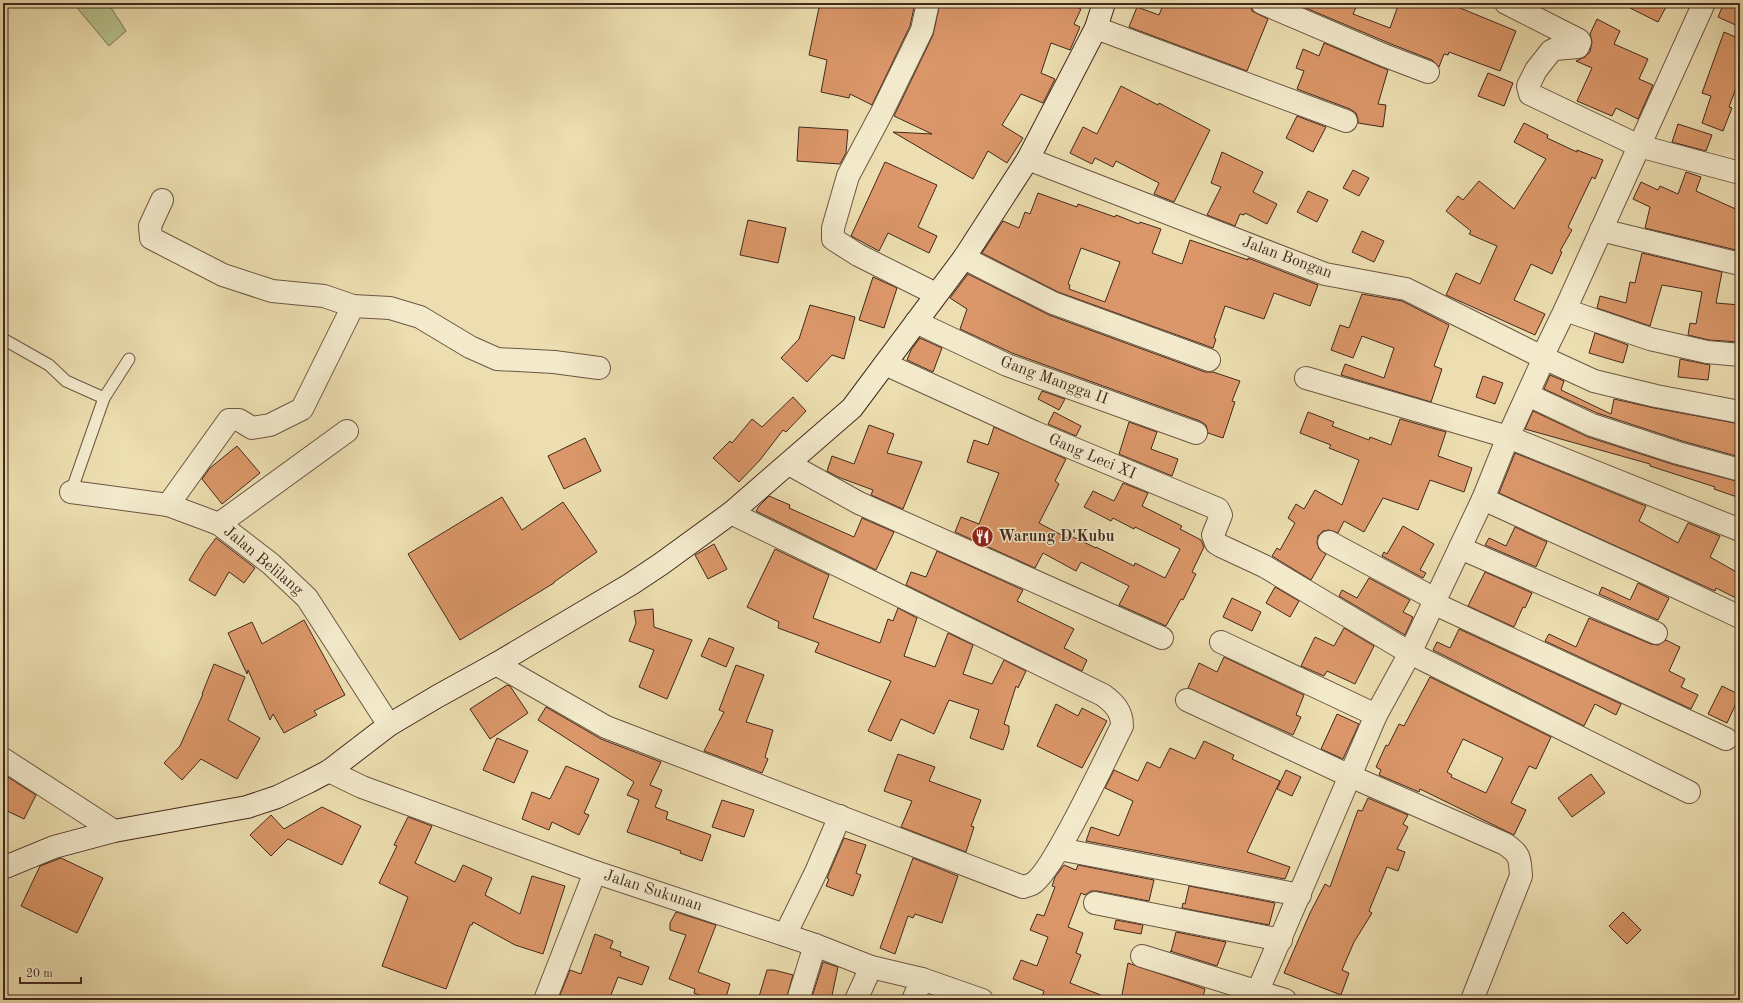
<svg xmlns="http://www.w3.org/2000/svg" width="1743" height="1003" viewBox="0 0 1743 1003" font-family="'Old Standard TT',serif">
<rect width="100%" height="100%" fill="#ecdeb0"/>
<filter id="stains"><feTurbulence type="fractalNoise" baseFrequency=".005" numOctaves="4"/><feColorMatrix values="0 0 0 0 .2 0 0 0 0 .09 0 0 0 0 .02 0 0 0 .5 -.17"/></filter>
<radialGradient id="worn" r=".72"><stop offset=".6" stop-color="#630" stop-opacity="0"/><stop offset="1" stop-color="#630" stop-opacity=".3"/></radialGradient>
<path fill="#b6c18c" stroke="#7c7554" d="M 73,3 L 108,3 L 126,31 L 109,46 Z"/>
<g fill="#db9769" stroke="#43291d" fill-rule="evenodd">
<path d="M 820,3 L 915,3 L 910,26 L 872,105 L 850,94 L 849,98 L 821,92 L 827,60 L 809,55 Z"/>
<path d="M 940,3 L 1067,3 L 1081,9 L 1074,24 L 1080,27 L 1070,50 L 1051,43 L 1041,73 L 1055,79 L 1043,103 L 1021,94 L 1002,125 L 1023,138 L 1007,163 L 988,151 L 973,179 L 893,132 L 932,134 L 894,116 L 933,35 Z"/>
<path d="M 1164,3 L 1250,3 L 1252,11 L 1268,19 L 1247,71 L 1129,27 L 1137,7 L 1159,15 Z"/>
<path d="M 1294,3 L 1358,3 L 1353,14 L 1390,28 L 1399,3 L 1448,3 L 1516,31 L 1500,71 L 1449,52 L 1448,55 L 1444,54 L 1439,67 L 1432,60 L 1391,44 Z"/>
<path d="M 1620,3 L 1668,3 L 1658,22 Z"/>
<path d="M 1724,3 L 1740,3 L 1740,27 L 1718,17 Z"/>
<path d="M 1597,19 L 1620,31 L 1614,44 L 1648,59 L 1639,79 L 1653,85 L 1638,119 L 1616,108 L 1612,116 L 1577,101 L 1592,68 L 1576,61 L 1585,57 L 1590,52 L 1592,42 L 1590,34 Z"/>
<path d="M 1724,32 L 1740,39 L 1740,77 L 1729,107 L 1732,108 L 1723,131 L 1702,123 L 1711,96 L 1702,93 Z"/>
<path d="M 1324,43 L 1388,70 L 1378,104 L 1386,105 L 1383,127 L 1358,123 L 1358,119 L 1356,113 L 1350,109 L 1297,89 L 1304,71 L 1296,68 L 1303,49 L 1319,56 Z"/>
<path d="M 1488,73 L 1513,83 L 1504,106 L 1478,96 Z"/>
<path d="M 1121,86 L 1158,105 L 1159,103 L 1210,130 L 1174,202 L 1154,194 L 1159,183 L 1116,161 L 1113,167 L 1095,158 L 1092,164 L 1070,153 L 1083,127 L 1097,134 Z"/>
<path d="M 1297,116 L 1326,127 L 1313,152 L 1286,138 Z"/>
<path d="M 1524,123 L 1548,135 L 1547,138 L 1577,152 L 1577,150 L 1603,160 L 1595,179 L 1592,177 L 1568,227 L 1572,230 L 1560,251 L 1562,252 L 1552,274 L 1531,264 L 1514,300 L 1545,314 L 1535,335 L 1446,295 L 1456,273 L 1480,284 L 1497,246 L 1469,234 L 1471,231 L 1446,211 L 1458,196 L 1463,200 L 1479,181 L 1514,209 L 1546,159 L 1514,142 Z"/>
<path d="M 1678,124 L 1712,135 L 1706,151 L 1672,142 Z"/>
<path d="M 799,127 L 848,130 L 846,153 L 840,164 L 797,161 Z"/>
<path d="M 1222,152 L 1263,172 L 1253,192 L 1277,204 L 1267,224 L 1245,213 L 1244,215 L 1240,214 L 1235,226 L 1207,215 L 1221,187 L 1211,183 Z"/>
<path d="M 885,162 L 937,185 L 918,227 L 937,236 L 929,253 L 888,233 L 879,251 L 851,236 Z"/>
<path d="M 1353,170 L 1369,178 L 1359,196 L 1343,188 Z"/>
<path d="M 1686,172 L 1701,177 L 1696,191 L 1740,211 L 1740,251 L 1645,228 L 1650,207 L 1633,199 L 1641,182 L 1658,190 L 1660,186 L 1678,194 Z"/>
<path d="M 1308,191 L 1328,200 L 1317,222 L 1297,212 Z"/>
<path d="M 1038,193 L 1077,207 L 1078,204 L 1115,217 L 1116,215 L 1139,224 L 1140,222 L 1161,229 L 1152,253 L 1182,264 L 1190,240 L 1248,260 L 1248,258 L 1318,285 L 1310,306 L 1274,293 L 1264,319 L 1225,306 L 1214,338 L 1216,339 L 1213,348 L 1058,292 L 982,253 L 1003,221 L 1019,228 L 1025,212 L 1030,214 ZM 1081,248 L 1120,262 L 1105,302 L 1069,289 L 1070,285 L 1068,284 Z"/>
<path d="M 748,220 L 786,228 L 778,263 L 740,255 Z"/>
<path d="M 1362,231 L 1384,241 L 1374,262 L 1352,252 Z"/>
<path d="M 1642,253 L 1722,272 L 1716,303 L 1740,305 L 1740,342 L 1709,340 L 1688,335 L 1690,323 L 1696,324 L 1702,292 L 1662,285 L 1650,326 L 1597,308 L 1600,296 L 1626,303 L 1630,282 L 1635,283 Z"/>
<path d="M 968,274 L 1049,315 L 1205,372 L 1213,372 L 1240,381 L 1232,401 L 1235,402 L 1223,438 L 1208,433 L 1206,425 L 1200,421 L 1012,353 L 960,329 L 967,309 L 950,298 Z"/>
<path d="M 873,277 L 897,288 L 884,328 L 859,320 Z"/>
<path d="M 1362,294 L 1402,301 L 1449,325 L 1434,366 L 1442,369 L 1431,402 L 1341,375 L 1345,364 L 1384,378 L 1394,348 L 1362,336 L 1353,358 L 1331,350 L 1340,325 L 1349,328 Z"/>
<path d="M 810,305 L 855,317 L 844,359 L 832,355 L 807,382 L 781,358 L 799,339 Z"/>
<path d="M 1595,333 L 1628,345 L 1623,363 L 1589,353 Z"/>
<path d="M 920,338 L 942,348 L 933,372 L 907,360 L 911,350 Z"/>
<path d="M 1680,359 L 1710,365 L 1708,380 L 1678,377 Z"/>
<path d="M 1550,375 L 1564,381 L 1561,390 L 1611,414 L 1614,399 L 1654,408 L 1740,424 L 1740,457 L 1682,441 L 1597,413 L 1544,389 Z"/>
<path d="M 1483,376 L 1503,383 L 1495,404 L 1476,397 Z"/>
<path d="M 1042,391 L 1065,399 L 1059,410 L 1038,399 Z"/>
<path d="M 793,397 L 806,411 L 786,432 L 783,430 L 760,460 L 739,482 L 713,458 L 730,441 L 732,443 L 752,419 L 762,427 Z"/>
<path d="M 1533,411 L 1588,437 L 1675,465 L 1740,482 L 1740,498 L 1714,489 L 1715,487 L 1650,466 L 1650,464 L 1525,429 Z"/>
<path d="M 1054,412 L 1081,426 L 1076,436 L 1048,424 Z"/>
<path d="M 1308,412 L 1334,422 L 1332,426 L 1369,440 L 1370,437 L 1391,445 L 1400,419 L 1446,432 L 1438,456 L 1472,468 L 1464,492 L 1430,480 L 1418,510 L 1383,498 L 1364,532 L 1344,521 L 1338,533 L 1329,530 L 1323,531 L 1318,536 L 1317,543 L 1319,549 L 1326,554 L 1311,580 L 1272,556 L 1277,548 L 1280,550 L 1295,523 L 1288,518 L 1296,504 L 1304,509 L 1315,490 L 1342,505 L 1359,460 L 1329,448 L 1331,445 L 1300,433 Z"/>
<path d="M 1129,422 L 1157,432 L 1151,449 L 1178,459 L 1172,476 L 1119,454 Z"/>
<path d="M 869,425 L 894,434 L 887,453 L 922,462 L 903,509 L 871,495 L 873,490 L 838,477 L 827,471 L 832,456 L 854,464 Z"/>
<path d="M 994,427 L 1066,459 L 1055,481 L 1059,484 L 1039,523 L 1071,540 L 1073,537 L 1096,548 L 1096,547 L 1134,566 L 1135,563 L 1165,578 L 1180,549 L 1135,527 L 1134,529 L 1113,518 L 1111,521 L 1084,507 L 1093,491 L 1114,501 L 1123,483 L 1148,493 L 1142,506 L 1182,526 L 1180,529 L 1201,540 L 1204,547 L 1192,572 L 1196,574 L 1183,600 L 1181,599 L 1166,626 L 1119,605 L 1129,586 L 1081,562 L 1076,571 L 1043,553 L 1035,568 L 955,532 L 961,517 L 979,524 L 999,473 L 967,462 L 974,440 L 988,445 Z"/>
<path d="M 585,438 L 601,471 L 564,489 L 548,456 Z"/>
<path d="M 237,446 L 260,473 L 222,504 L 202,479 L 210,468 Z"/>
<path d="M 1515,453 L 1646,506 L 1639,521 L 1678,543 L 1688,523 L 1720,536 L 1710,557 L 1740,574 L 1740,600 L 1716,588 L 1715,591 L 1499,493 Z"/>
<path d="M 769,496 L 790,505 L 789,508 L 854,537 L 862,518 L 894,532 L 876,570 L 756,511 L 759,506 Z"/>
<path d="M 502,497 L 522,530 L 563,502 L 597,552 L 554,582 L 554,583 L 460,640 L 408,554 Z"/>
<path d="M 1403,526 L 1434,544 L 1420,570 L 1426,573 L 1423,578 L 1382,556 L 1384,552 L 1387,554 Z"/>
<path d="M 1515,527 L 1547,542 L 1536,567 L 1485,545 L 1489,538 L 1506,546 Z"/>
<path d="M 216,538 L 255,568 L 244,583 L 229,572 L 215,596 L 189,580 L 204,554 Z"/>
<path d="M 714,544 L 727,569 L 708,579 L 695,555 Z"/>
<path d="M 775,549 L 829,575 L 813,618 L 880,643 L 888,619 L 893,621 L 898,608 L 917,618 L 904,656 L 935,667 L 948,633 L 973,645 L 963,674 L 992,684 L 1004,660 L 1026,671 L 1018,688 L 1016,686 L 1004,724 L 1009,726 L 1009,732 L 1003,750 L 970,738 L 979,710 L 949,700 L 934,734 L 901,719 L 891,741 L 868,731 L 891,681 L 815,652 L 819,643 L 778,628 L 779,622 L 747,607 Z"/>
<path d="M 937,551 L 1023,590 L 1017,601 L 1074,629 L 1064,648 L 1087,660 L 1082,671 L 906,585 L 911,572 L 926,577 Z"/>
<path d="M 1485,572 L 1532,593 L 1525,608 L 1523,607 L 1514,627 L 1468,606 Z"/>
<path d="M 1369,578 L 1410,600 L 1403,612 L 1413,617 L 1405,635 L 1339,596 L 1342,590 L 1357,598 Z"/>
<path d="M 1638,583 L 1669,598 L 1658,620 L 1599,594 L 1602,587 L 1630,600 Z"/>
<path d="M 1275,587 L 1299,601 L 1290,617 L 1266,603 Z"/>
<path d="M 1232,598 L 1261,612 L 1252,631 L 1223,617 Z"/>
<path d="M 653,609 L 654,627 L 692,640 L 667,699 L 639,687 L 654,650 L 629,641 L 636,623 L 634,611 Z"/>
<path d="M 1589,618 L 1651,644 L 1658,645 L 1666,640 L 1680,647 L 1669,671 L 1685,679 L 1681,687 L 1698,695 L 1691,709 L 1545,641 L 1549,634 L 1576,647 Z"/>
<path d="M 304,620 L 345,695 L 314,711 L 317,715 L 284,733 L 273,714 L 270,720 L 248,670 L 247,674 L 228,633 L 252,622 L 262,644 Z"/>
<path d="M 1344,628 L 1374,646 L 1355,684 L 1327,671 L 1324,676 L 1301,666 L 1315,637 L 1334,646 Z"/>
<path d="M 1459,629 L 1621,704 L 1616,715 L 1595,704 L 1584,726 L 1433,650 L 1437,642 L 1450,648 Z"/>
<path d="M 709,638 L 734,648 L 726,667 L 701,656 Z"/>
<path d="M 1224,657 L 1304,695 L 1296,715 L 1301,717 L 1293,735 L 1188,688 L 1199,663 L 1217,672 Z"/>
<path d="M 214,664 L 245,677 L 228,720 L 260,738 L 237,779 L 201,759 L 182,780 L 164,763 L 180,746 L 203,694 L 202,694 Z"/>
<path d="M 736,665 L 764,675 L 746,722 L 773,730 L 765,757 L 768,759 L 762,773 L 704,751 L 724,712 L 719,710 Z"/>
<path d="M 1430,677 L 1551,737 L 1536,769 L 1529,766 L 1511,803 L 1526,810 L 1514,835 L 1420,789 L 1419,792 L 1379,775 L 1381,770 L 1376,767 L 1386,745 L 1388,746 L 1399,724 L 1404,726 ZM 1463,739 L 1503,758 L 1486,793 L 1451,777 L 1452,775 L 1447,772 Z"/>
<path d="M 507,685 L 510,686 L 528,713 L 490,739 L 470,709 Z"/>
<path d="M 1722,686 L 1740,695 L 1727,723 L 1708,714 Z"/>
<path d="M 1056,704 L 1078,716 L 1082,708 L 1107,721 L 1082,768 L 1037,746 Z"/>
<path d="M 546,707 L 601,739 L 661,762 L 650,785 L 662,790 L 655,807 L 668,812 L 666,819 L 711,835 L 702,861 L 680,853 L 681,851 L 627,832 L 639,800 L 627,795 L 634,782 L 538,720 Z"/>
<path d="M 1337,714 L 1359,724 L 1343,759 L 1321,749 Z"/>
<path d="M 497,738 L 528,751 L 514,783 L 483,770 Z"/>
<path d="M 1204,741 L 1234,755 L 1232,759 L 1280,781 L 1247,852 L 1290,867 L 1285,879 L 1086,841 L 1091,827 L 1119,836 L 1133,801 L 1105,788 L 1114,770 L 1138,781 L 1147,762 L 1160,768 L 1170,748 L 1195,759 Z"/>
<path d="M 898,754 L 935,767 L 929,781 L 981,800 L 971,826 L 974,827 L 966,852 L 901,827 L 912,801 L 884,791 Z"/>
<path d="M 566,766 L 599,779 L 584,813 L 589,815 L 579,835 L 552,822 L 549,830 L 522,819 L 532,792 L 550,799 Z"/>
<path d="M 1286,770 L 1301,777 L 1292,796 L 1277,789 Z"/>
<path d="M 3,774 L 36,795 L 24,819 L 3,809 Z"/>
<path d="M 1591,774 L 1605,793 L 1572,817 L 1558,798 Z"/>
<path d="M 1368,798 L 1408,815 L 1403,824 L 1408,827 L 1397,849 L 1405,852 L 1398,871 L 1387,867 L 1369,911 L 1372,913 L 1354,942 L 1342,970 L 1349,973 L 1341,995 L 1284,973 L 1310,913 L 1325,884 L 1330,887 L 1358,810 L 1362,811 Z"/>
<path d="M 722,800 L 754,810 L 744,837 L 712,827 Z"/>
<path d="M 322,807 L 361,826 L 342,865 L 288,839 L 271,856 L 250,835 L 271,815 L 284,829 Z"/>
<path d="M 408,817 L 432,826 L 415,863 L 455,882 L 463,865 L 492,878 L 485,895 L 520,914 L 532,876 L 565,886 L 543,954 L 515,945 L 473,922 L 472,925 L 470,925 L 446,989 L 382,966 L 408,897 L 379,883 L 397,846 L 394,845 Z"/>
<path d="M 844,838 L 866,845 L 856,873 L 861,875 L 853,896 L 826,886 L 829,879 L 827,878 Z"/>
<path d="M 61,858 L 103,878 L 77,933 L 21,906 L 40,866 Z"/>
<path d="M 913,858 L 958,876 L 942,923 L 915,914 L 913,918 L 908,916 L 895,954 L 880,948 Z"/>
<path d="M 1064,865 L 1076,870 L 1078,865 L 1154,880 L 1149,901 L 1097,891 L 1091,891 L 1085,895 L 1081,893 L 1068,927 L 1083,933 L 1076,953 L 1081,955 L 1070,983 L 1111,999 L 1111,1000 L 1041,1000 L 1044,991 L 1013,979 L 1021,960 L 1037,966 L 1048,937 L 1030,930 L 1037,914 L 1044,916 L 1055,887 L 1052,886 L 1055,877 Z"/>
<path d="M 1189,886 L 1275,903 L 1269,925 L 1182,908 L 1183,903 L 1185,904 Z"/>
<path d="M 676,912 L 716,925 L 698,972 L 730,984 L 725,1000 L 713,1000 L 694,993 L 695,989 L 669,979 L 686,935 L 670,930 L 670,923 Z"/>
<path d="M 1623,912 L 1641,930 L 1627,944 L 1609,926 Z"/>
<path d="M 1116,920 L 1143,925 L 1141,934 L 1114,929 Z"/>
<path d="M 1176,932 L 1226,942 L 1217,966 L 1170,951 L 1171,952 Z"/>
<path d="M 595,934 L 613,941 L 610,948 L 621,952 L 620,956 L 649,967 L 642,985 L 618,977 L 609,1000 L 558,1000 L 570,970 L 581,974 Z"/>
<path d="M 823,962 L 838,967 L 831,1000 L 811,1000 Z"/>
<path d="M 1128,963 L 1205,989 L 1202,1000 L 1121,1000 Z"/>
<path d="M 767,970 L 774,970 L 793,975 L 786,1000 L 758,1000 Z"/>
</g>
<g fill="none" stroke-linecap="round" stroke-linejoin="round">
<defs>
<g id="lane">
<path d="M 3,339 L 49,365 L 66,381 L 104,398"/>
<path d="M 71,492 L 104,398 L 129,359"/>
</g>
<g id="street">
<path d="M 928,3 L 922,30 L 881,114 L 848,176 L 833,228 L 833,239 L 858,255 L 936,294"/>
<path d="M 1262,3 L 1386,56 L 1428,72"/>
<path d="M 1506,3 L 1579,40 L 1580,42 L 1578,47 L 1555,49 L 1551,51 L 1536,70 L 1528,86 L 1530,94 L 1639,146 L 1740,173"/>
<path d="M 1096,28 L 1346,121"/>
<path d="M 1028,159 L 1325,274 L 1406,289 L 1544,358 L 1594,381 L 1656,396 L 1740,412"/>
<path d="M 162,200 L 150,226 L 151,238 L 223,275 L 272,291 L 324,296 L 353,306 L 390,308 L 420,317 L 470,347 L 497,359 L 554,362 L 599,368"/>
<path d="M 1601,230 L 1740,264"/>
<path d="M 964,258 L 1053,303 L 1209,360"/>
<path d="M 1565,310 L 1650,339 L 1707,352 L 1740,355"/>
<path d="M 916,322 L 1007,365 L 1196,433"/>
<path d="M 885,364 L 1034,432 L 1218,509 L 1221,515 L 1213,535 L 1216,543 L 1221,546 L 1264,566 L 1410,653 L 1689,792"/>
<path d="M 1306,378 L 1508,437 L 1740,530"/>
<path d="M 1528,395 L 1592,425 L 1678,453 L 1740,470"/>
<path d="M 789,464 L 859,503 L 1162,638"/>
<path d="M 71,492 L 168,505 L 219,524 L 271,564 L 307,598 L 389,725"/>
<path d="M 1483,499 L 1642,571 L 1740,617"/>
<path d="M 168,505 L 229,420 L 239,420 L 252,428 L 270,425 L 302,409 L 353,306"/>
<path d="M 219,524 L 347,431"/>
<path d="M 1329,542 L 1435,599"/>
<path d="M 1460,548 L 1656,633"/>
<path d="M 1433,603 L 1726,739"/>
<path d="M 1221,642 L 1376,715"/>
<path d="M 496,664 L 606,727 L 1023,887 C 1026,886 1030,885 1032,884 C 1053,873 1108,753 1122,726 C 1122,711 1114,703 1103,695 L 731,513"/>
<path d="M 1187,700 L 1350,776 L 1505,844 C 1520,854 1520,858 1521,876 L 1472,1000"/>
<path d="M 3,759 L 114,831"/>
<path d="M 329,771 L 362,787 L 595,872 L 815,945 L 871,967 L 922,979 L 982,1000"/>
<path d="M 1059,849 L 1300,895"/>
<path d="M 1095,903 L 1281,940"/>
<path d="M 785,935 L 816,872 L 840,816"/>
<path d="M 1142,956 L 1285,1000"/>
<path d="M 545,1000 L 595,872"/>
<path d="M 798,1000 L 815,945"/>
<path d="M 856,1000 L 871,967"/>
<path d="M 913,1000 L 922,979"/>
<path d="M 1254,1000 L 1376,715 L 1410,653 L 1483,499 L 1508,437 L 1544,358 L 1546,349 L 1565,310 L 1704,3"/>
</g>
<path id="secondary" d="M 3,868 L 54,847 L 114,831 L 247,807 L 277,797 L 308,782 L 329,771 L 389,725 L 438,696 L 496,664 L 631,584 L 661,564 L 731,513 L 852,408 L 964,258 L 1028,159 L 1096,28 L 1104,3"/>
</defs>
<use href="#lane" stroke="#6d5642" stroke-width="13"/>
<use href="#street" stroke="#6d5642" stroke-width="24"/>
<use href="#secondary" stroke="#43291d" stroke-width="24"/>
<use href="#lane" stroke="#f3eacc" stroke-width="11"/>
<use href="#street" stroke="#f3eacc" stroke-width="22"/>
<use href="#secondary" stroke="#f3eacc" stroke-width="22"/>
</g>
<defs>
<symbol id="restaurant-disc" viewBox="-11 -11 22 22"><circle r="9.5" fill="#8f2418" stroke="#f3eacc"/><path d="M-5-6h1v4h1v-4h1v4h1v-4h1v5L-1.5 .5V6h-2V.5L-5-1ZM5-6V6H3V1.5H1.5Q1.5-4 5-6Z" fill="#fff"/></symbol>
</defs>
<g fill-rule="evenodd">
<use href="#restaurant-disc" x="970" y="524" width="25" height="25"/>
</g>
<g text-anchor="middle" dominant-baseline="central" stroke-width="3" stroke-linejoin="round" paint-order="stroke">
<g font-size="16" fill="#43291d" stroke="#f3eacc">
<text transform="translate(1287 258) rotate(20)">Jalan Bongan</text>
<text transform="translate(1054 381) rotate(20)">Gang Mangga II</text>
<text transform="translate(1092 457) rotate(23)">Gang Leci XI</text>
<text transform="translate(263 561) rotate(40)">Jalan Belilang</text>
<text transform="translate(653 891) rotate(18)">Jalan Sukunan</text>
</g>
<g font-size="16" font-weight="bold" fill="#43291d" stroke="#f3eacc" text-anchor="start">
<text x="998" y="537">Warung D'Kubu</text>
</g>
</g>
<rect width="1743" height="1003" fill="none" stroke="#ecdeb0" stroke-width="16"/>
<rect x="4" y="4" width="1735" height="995" fill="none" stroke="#43291d" stroke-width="2"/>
<rect x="8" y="8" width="1727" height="987" fill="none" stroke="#43291d"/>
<path d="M20 977v6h61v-6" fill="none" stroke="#43291d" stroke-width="2"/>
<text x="26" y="977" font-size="12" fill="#43291d" stroke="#f3eacc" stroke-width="3" paint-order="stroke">20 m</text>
<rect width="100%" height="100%" filter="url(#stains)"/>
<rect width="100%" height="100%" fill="url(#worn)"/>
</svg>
